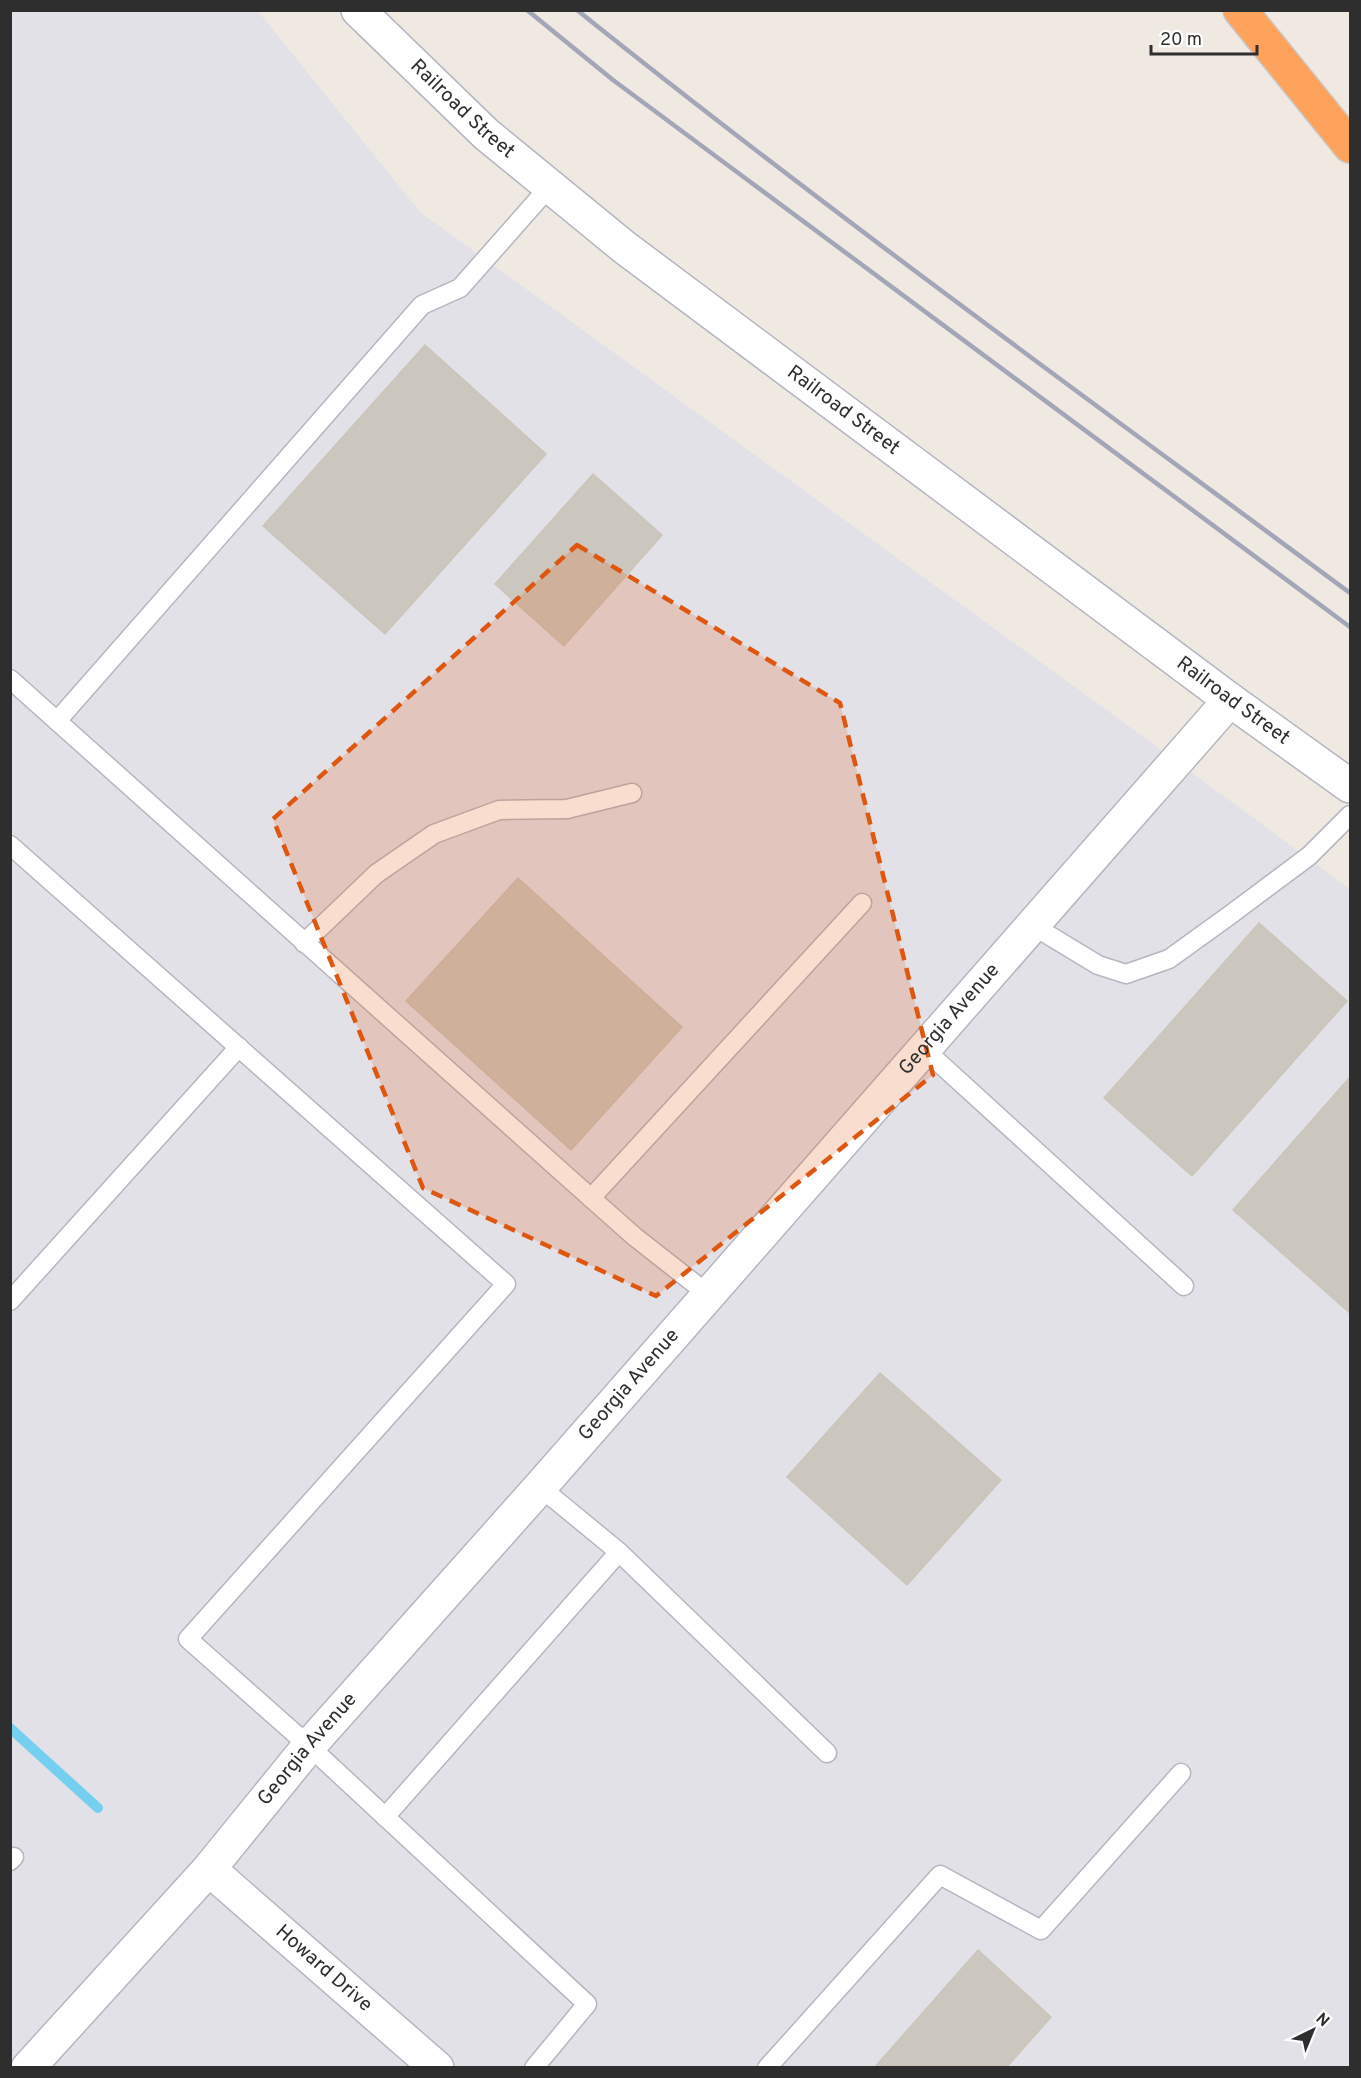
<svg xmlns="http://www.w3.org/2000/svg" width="1361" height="2078" viewBox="0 0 1361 2078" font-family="Overpass,sans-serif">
<rect width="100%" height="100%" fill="#efe9e1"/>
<path fill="#e3e1e8" d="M 11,11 L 258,11 L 420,212 L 1104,708 L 1350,889 L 1350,2067 L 11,2068 Z"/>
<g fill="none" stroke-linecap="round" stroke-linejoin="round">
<path stroke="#75cff0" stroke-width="10" d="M 10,1728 L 98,1808"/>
</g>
<g fill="#cbc7bf" stroke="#cbc5ba" stroke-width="1.5">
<path d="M 425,345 L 546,454 L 385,634 L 263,526 Z"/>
<path d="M 593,474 L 662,535 L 564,646 L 495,584 Z"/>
<path d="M 518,878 L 682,1027 L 571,1150 L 406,1001 Z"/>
<path d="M 1259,923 L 1347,1001 L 1192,1176 L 1104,1098 Z"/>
<path d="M 1350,1077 L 1350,1313 L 1233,1210 Z"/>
<path d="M 880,1373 L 1001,1480 L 907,1585 L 787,1477 Z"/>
<path d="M 978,1950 L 1051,2017 L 1006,2068 L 874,2068 Z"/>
</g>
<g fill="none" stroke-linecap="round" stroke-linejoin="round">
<defs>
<g id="service">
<path d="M 10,679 L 591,1198 L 635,1237 L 709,1295"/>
<path d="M 57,721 L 422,305 L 460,288 L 550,186"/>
<path d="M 10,845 L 506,1284 L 188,1639 L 309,1746 L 587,2004 L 534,2068"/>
<path d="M 1032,925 L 1098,965 L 1126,974 L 1169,959 L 1230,915 L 1309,856 L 1350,815"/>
<path d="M 304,943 L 376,874 L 434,834 L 499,810 L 567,809 L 632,793"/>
<path d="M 924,1049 L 1184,1286"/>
<path d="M 591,1198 L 862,903"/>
<path d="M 10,1301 L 239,1047"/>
<path d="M 540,1487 L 619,1552 L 827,1753"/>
<path d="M 385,1817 L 619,1552"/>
<path d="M 10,1861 L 14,1857"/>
<path d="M 767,2068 L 940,1875 L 1041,1930 L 1181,1773"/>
</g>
<g id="minor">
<path id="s1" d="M 209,1869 L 437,2068"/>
</g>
<g id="tertiary">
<path id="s2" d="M 358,10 L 486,134 L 624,247 L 1230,700 L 1350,786"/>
<path id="s3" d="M 28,2068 L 209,1869 L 309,1746 L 540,1487 L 1230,700"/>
</g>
<path id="motorway" d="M 1240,10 L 1350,146"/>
</defs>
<use href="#service" stroke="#b4b7c1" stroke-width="21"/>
<use href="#minor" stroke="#b4b7c1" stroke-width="36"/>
<use href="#tertiary" stroke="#b4b7c1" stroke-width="36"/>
<use href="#motorway" stroke="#c9c9c9" stroke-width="36"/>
<use href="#service" stroke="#fff" stroke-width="18"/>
<use href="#minor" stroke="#fff" stroke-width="33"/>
<use href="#tertiary" stroke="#fff" stroke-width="33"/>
<use href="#motorway" stroke="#ffa35c" stroke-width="33"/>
<g stroke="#a3a6b8" stroke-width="4.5">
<path d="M 527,10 L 613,80 L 745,178 L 1350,627"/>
<path d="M 577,10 C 829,212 1091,401 1350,593"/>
</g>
</g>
<path fill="#df570e" fill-opacity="0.2" stroke="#df570e" stroke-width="4.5" stroke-dasharray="12 8" stroke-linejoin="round" d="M 577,545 L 840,703 L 933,1075 L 656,1296 L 423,1188 L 273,819 Z"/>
<g text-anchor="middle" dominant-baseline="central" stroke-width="6" stroke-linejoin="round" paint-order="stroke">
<g font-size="20" fill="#2e2e2e" stroke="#fff">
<text stroke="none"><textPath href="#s2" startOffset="144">Railroad Street</textPath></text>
<text stroke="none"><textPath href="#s2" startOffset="630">Railroad Street</textPath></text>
<text stroke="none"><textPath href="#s2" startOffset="1116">Railroad Street</textPath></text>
<text stroke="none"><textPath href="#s3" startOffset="1396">Georgia Avenue</textPath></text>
<text stroke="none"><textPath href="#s3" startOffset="910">Georgia Avenue</textPath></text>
<text stroke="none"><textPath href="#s3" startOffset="424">Georgia Avenue</textPath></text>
<text stroke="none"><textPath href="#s1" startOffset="152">Howard Drive</textPath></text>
</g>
</g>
<rect width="1361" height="2078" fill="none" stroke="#2e2e2e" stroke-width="24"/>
<g transform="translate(1313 2030) rotate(43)" stroke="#ffffff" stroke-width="4.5" paint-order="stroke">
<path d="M0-4.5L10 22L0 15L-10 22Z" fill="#2e2e2e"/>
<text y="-9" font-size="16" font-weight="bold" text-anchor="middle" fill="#2e2e2e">N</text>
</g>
<path d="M1151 45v9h106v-9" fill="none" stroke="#2e2e2e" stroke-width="3"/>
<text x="1160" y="45" font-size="18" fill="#2e2e2e" stroke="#ffffff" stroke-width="4.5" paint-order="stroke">20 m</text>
</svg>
